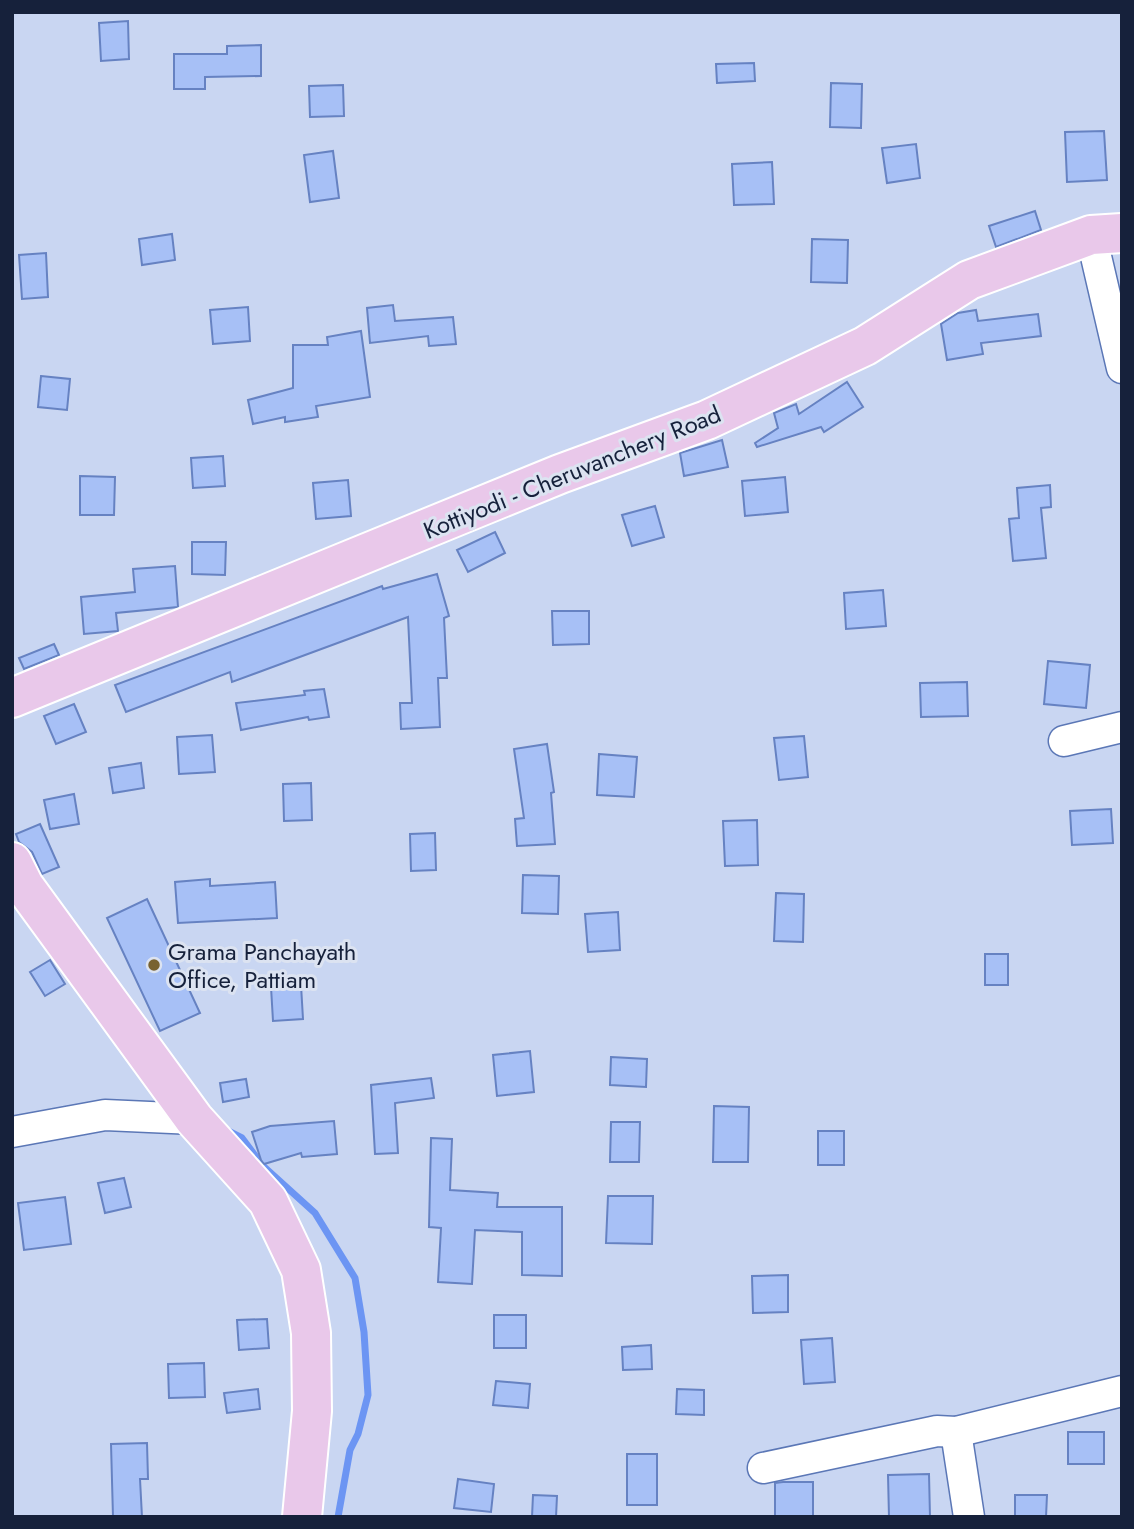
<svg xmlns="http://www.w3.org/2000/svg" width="1134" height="1529" viewBox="0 0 1134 1529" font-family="Jost,sans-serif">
<rect width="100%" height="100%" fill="#c9d6f2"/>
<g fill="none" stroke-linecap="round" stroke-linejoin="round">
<path stroke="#6c95f3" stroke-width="7" d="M 226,1130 L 242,1138 L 262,1165 L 315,1213 L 355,1278 L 364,1332 L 368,1395 L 358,1434 L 350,1450 L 338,1517"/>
</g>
<g fill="#a7c0f6" stroke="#6682c2" stroke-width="2">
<path d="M 128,21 L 129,59 L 101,61 L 99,23 Z"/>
<path d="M 261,45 L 261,76 L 205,77 L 205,89 L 174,89 L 174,54 L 227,54 L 227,46 Z"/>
<path d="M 754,63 L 755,81 L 717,83 L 716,64 Z"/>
<path d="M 831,83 L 862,84 L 861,128 L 830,127 Z"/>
<path d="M 343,85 L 344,116 L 310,117 L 309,86 Z"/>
<path d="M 1104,131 L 1107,180 L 1067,182 L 1065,132 Z"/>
<path d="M 916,144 L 920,178 L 887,183 L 882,148 Z"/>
<path d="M 333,151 L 339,198 L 310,202 L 304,155 Z"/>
<path d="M 772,162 L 774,204 L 734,205 L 732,164 Z"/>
<path d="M 1035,211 L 1041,230 L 996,247 L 989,226 Z"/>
<path d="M 172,234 L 175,260 L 142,265 L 139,239 Z"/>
<path d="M 812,239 L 848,240 L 847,283 L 811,282 Z"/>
<path d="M 46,253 L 48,297 L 22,299 L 19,255 Z"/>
<path d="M 393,305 L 395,321 L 453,317 L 456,344 L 429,346 L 428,336 L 370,343 L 367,308 Z"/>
<path d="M 248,307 L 250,341 L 213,344 L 210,310 Z"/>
<path d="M 976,310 L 978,321 L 1038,314 L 1041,336 L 981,343 L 983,354 L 947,360 L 941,324 L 958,313 Z"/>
<path d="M 361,331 L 370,397 L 316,406 L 318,417 L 285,422 L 285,417 L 253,424 L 248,400 L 293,388 L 293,345 L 328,345 L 327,337 Z"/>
<path d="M 41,376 L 70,379 L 67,410 L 38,407 Z"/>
<path d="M 847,382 L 863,407 L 824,432 L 821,427 L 757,447 L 755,443 L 778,428 L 774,413 L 796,404 L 799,414 Z"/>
<path d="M 722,440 L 728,467 L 684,476 L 680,453 Z"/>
<path d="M 223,456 L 225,486 L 193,488 L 191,458 Z"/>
<path d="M 80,476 L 115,477 L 114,515 L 80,515 Z"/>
<path d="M 785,477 L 788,512 L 745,516 L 742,481 Z"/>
<path d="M 348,480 L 351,516 L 316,519 L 313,483 Z"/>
<path d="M 1050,485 L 1051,507 L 1041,508 L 1046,558 L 1013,561 L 1009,519 L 1019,518 L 1017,488 Z"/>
<path d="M 655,506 L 664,537 L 632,546 L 622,515 Z"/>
<path d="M 495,532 L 505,553 L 468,572 L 457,550 Z"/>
<path d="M 192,542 L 226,542 L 225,575 L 192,574 Z"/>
<path d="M 175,566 L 178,607 L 116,613 L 118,631 L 84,634 L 81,597 L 135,592 L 133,569 Z"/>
<path d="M 437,574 L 449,616 L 444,618 L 447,678 L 438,678 L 440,727 L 401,729 L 400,703 L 412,703 L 408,617 L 232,682 L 230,672 L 126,712 L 115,685 L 382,586 L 383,589 Z"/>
<path d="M 883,590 L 886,626 L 846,629 L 844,593 Z"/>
<path d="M 552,611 L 589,611 L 589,644 L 553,645 Z"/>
<path d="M 54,644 L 59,655 L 24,669 L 19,658 Z"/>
<path d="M 1048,661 L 1090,665 L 1086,708 L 1044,704 Z"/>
<path d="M 967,682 L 968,716 L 921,717 L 920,683 Z"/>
<path d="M 324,689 L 329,717 L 309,720 L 308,717 L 241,730 L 236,703 L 305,695 L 304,691 Z"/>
<path d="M 74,704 L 86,732 L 56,744 L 44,716 Z"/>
<path d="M 212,735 L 215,772 L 179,774 L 177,737 Z"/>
<path d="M 804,736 L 808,777 L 779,780 L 774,738 Z"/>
<path d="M 547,744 L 554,792 L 551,793 L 555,844 L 517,846 L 515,819 L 524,818 L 514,749 Z"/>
<path d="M 599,754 L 637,757 L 634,797 L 597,795 Z"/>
<path d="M 141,763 L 144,788 L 113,793 L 109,768 Z"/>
<path d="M 311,783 L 312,820 L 284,821 L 283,784 Z"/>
<path d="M 74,794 L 79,824 L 50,829 L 44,800 Z"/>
<path d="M 1111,809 L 1113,843 L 1072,845 L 1070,811 Z"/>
<path d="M 757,820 L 758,865 L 725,866 L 723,821 Z"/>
<path d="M 40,824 L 59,867 L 42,874 L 32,852 L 19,842 L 16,834 Z"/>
<path d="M 435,833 L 436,870 L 411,871 L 410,834 Z"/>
<path d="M 523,875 L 559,876 L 558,914 L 522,913 Z"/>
<path d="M 210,879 L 210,886 L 275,882 L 277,918 L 178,923 L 175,882 Z"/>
<path d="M 776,893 L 804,894 L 803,942 L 774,941 Z"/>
<path d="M 147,899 L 200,1013 L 160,1031 L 107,918 Z"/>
<path d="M 618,912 L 620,950 L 588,952 L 585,914 Z"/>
<rect x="985" y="954" width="23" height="31"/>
<path d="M 50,960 L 65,984 L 45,996 L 30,972 Z"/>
<path d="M 301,985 L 303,1019 L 273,1021 L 271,987 Z"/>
<path d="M 530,1051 L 534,1092 L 497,1096 L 493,1055 Z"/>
<path d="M 611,1057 L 647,1059 L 646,1087 L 610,1085 Z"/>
<path d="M 431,1078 L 434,1098 L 395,1103 L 398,1153 L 375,1154 L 371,1085 Z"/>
<path d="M 246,1079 L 249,1097 L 223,1102 L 220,1083 Z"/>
<path d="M 714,1106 L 749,1107 L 748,1162 L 713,1162 Z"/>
<path d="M 334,1121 L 337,1154 L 302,1157 L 301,1153 L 264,1164 L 261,1160 L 252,1132 L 270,1126 Z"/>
<path d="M 611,1122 L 640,1122 L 639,1162 L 610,1162 Z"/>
<rect x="818" y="1131" width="26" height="34"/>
<path d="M 431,1138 L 452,1139 L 450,1190 L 498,1193 L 497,1207 L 562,1207 L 562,1276 L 522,1275 L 522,1232 L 475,1230 L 472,1284 L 438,1282 L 441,1228 L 429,1227 Z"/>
<path d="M 124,1178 L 131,1207 L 105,1213 L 98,1183 Z"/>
<path d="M 608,1196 L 653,1196 L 652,1244 L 606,1243 Z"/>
<path d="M 65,1197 L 71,1244 L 24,1250 L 18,1203 Z"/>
<path d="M 788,1275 L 788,1312 L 753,1313 L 752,1276 Z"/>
<rect x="494" y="1315" width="32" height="33"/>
<path d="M 267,1319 L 269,1348 L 239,1350 L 237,1320 Z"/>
<path d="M 832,1338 L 835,1382 L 804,1384 L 801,1340 Z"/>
<path d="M 651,1345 L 652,1369 L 623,1370 L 622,1347 Z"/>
<path d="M 204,1363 L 205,1397 L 169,1398 L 168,1364 Z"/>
<path d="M 496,1381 L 530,1384 L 528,1408 L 493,1405 Z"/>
<path d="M 258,1389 L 260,1409 L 227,1413 L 224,1393 Z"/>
<path d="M 677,1389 L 704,1390 L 704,1415 L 676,1414 Z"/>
<rect x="1068" y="1432" width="36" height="32"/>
<path d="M 147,1443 L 148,1479 L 140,1479 L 142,1517 L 113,1517 L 111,1444 Z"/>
<rect x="627" y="1454" width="30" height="51"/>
<path d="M 929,1474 L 930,1517 L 889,1517 L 888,1475 Z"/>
<path d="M 458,1479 L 494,1484 L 491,1512 L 454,1508 Z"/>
<path d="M 783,1482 L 813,1482 L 813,1517 L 775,1517 L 775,1483 Z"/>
<path d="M 533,1495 L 557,1496 L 556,1517 L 532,1517 Z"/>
<path d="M 1015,1495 L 1047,1495 L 1046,1517 L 1015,1517 Z"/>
</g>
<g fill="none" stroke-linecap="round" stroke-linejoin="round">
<defs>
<g id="minor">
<path d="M 1091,235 L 1122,368"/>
<path d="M 1064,741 L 1122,727"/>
<path d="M 12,1132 L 105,1115 L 194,1119"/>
<path d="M 956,1432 L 969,1517"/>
<path d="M 763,1468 L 937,1431 L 956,1432 L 1122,1391"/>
</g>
<g id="major">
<path d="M 12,698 L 560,474 L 707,420 L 865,346 L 969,280 L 1091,235 L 1122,233"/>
<path d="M 12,862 L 24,886 L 194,1119 L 268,1201 L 301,1270 L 311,1333 L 312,1411 L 302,1517"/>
</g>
</defs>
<use href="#minor" stroke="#5b77b6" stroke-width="33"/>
<use href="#major" stroke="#fff" stroke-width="42"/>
<use href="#minor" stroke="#fff" stroke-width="30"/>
<use href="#major" stroke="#e9c8ea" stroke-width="38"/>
</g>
<circle fill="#786231" stroke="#dce3f1" stroke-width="2.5" cx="154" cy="965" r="7"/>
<g text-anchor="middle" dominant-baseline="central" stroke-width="6" stroke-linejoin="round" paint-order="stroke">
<g font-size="24" fill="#16213b" stroke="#dce3f1">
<text transform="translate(572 472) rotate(-22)">Kottiyodi - Cheruvanchery Road</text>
</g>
<g font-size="24" fill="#16213b" stroke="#dce3f1" text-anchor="start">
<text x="168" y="951">Grama Panchayath<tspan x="168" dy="28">Office, Pattiam</tspan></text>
</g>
</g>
<rect width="1134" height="1529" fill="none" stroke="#16213b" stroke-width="28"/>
</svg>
